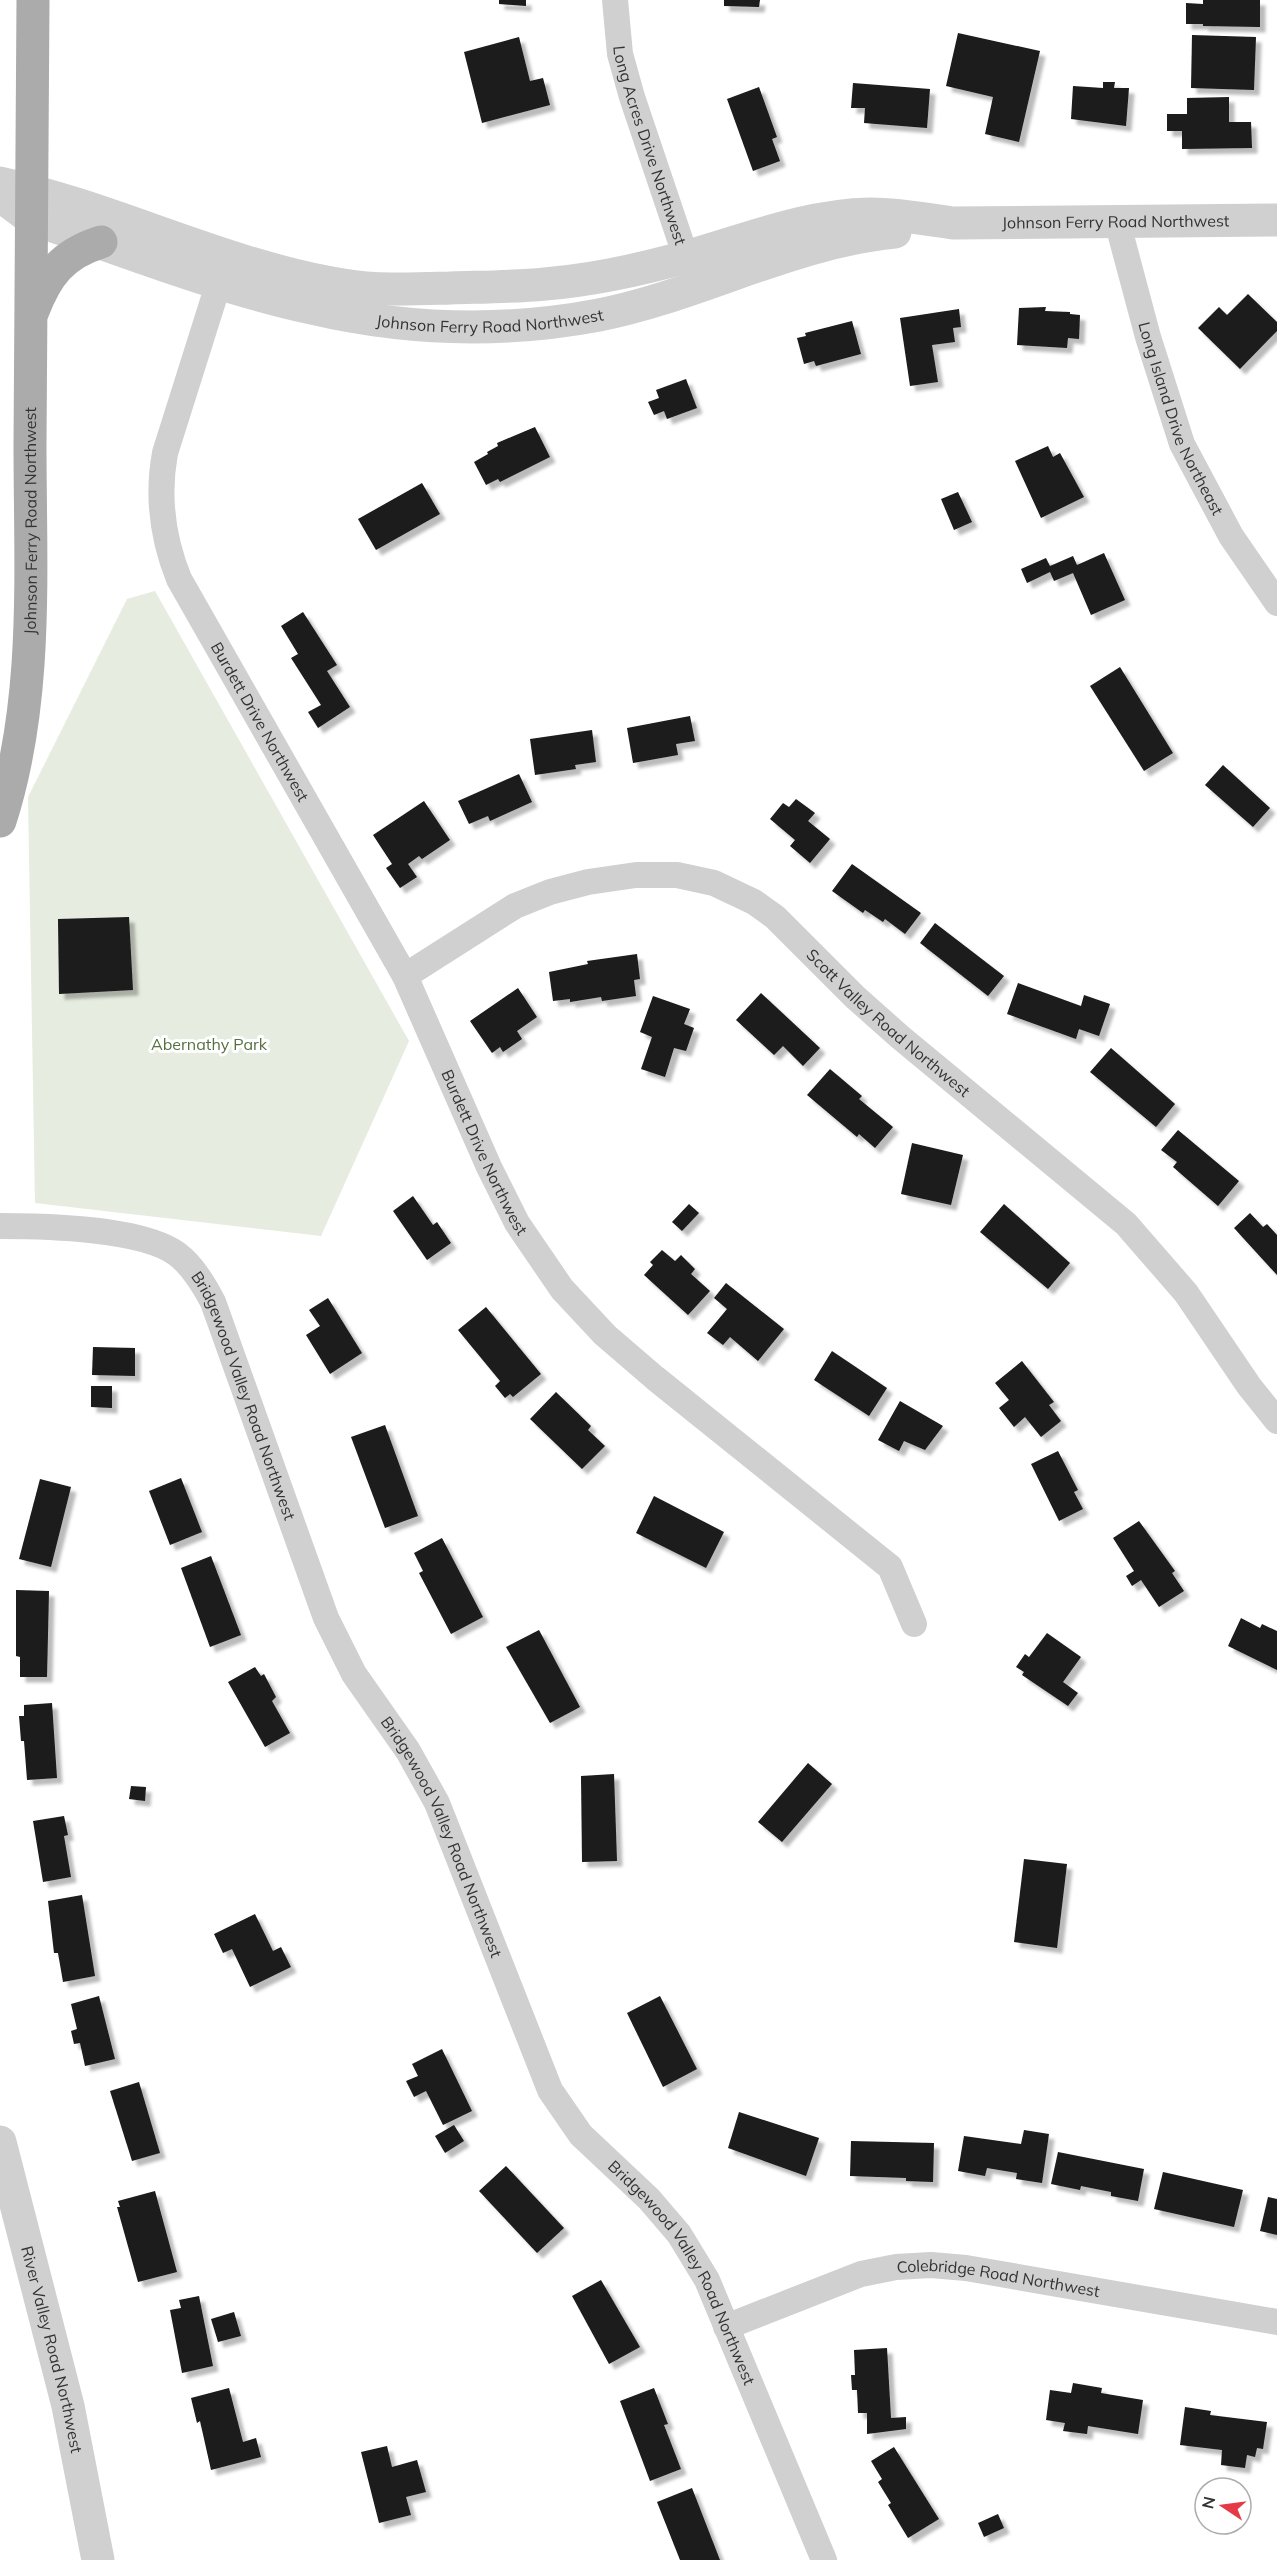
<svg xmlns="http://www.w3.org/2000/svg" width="1277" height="2560" viewBox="0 0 1277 2560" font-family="Mulish,sans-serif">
<defs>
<filter id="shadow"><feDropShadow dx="5.5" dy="5.5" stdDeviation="1.5" flood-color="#0004"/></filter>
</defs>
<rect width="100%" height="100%" fill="#fff"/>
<path fill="#e6ecdf" d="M 155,591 L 409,1041 L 321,1236 L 35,1203 L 28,797 L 127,599 Z"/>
<g fill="#1a1a1a" filter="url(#shadow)">
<path d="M 499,0 L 526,0 L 526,6 L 499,4 Z"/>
<path d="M 724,0 L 760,0 L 759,7 L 724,6 Z"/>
<path d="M 1203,0 L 1260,0 L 1260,27 L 1203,26 L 1203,24 L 1186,24 L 1186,3 L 1203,4 Z"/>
<path d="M 958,33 L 1040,51 L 1019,142 L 985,134 L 993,97 L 946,86 Z"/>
<path d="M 1192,35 L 1256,37 L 1254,90 L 1191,88 Z"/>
<path d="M 519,37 L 530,81 L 543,78 L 550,105 L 482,123 L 464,52 Z"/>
<path d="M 1103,82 L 1115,82 L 1114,88 L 1129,88 L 1126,126 L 1071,119 L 1073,86 L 1103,88 Z"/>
<path d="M 853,83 L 930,89 L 927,128 L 864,123 L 865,108 L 851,108 Z"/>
<path d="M 759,87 L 777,137 L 772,139 L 780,161 L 753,171 L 727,99 Z"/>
<path d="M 1229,97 L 1229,122 L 1251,122 L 1252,148 L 1182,149 L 1182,131 L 1167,131 L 1167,114 L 1187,114 L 1187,98 Z"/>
<path d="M 1248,294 L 1277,322 L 1277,331 L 1240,369 L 1198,328 L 1219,307 L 1227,315 Z"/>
<path d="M 1046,307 L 1045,311 L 1070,312 L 1070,314 L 1080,315 L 1079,339 L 1068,338 L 1067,348 L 1017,345 L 1019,308 Z"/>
<path d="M 959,309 L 961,327 L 953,328 L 955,342 L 932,345 L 938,382 L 910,386 L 900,318 Z"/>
<path d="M 852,321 L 861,354 L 816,366 L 814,361 L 804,364 L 797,338 L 806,336 L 805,333 Z"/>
<path d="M 686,379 L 697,408 L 667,419 L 664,411 L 654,415 L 648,402 L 659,398 L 656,390 Z"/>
<path d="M 535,427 L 550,457 L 500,482 L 498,479 L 486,485 L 474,462 L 488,454 L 487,452 L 498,446 L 497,443 Z"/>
<path d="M 1048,446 L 1053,457 L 1060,453 L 1084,497 L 1041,518 L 1015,461 Z"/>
<path d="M 422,483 L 440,514 L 376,550 L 358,519 Z"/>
<path d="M 958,492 L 972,522 L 954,530 L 941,499 Z"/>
<path d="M 1104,553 L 1125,600 L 1091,615 L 1073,573 L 1054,581 L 1050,572 L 1027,583 L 1021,569 L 1046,558 L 1050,566 L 1073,556 L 1077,565 Z"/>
<path d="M 303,612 L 337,665 L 327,671 L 350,707 L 318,728 L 308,712 L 321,705 L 291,658 L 298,654 L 281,626 Z"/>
<path d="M 1120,667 L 1173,753 L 1144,771 L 1090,686 Z"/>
<path d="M 690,716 L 695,741 L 676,744 L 678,755 L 633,763 L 627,728 Z"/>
<path d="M 592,730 L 596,762 L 575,765 L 576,769 L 535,775 L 530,739 Z"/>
<path d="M 1223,765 L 1270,808 L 1253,827 L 1205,785 Z"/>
<path d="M 519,774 L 532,802 L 490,821 L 488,816 L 469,824 L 458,801 Z"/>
<path d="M 796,799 L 815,813 L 808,821 L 830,839 L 810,863 L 790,846 L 795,840 L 770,819 L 783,803 L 789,807 Z"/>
<path d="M 424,801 L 450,840 L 422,859 L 419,856 L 408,864 L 417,877 L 400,888 L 386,868 L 392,864 L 373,835 Z"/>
<path d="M 852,864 L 921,913 L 905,934 L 885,919 L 883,922 L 865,910 L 863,913 L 832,891 Z"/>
<path d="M 129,917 L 133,990 L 59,994 L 58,919 Z"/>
<path d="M 935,923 L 1004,976 L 988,996 L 920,943 Z"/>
<path d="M 637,954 L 640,979 L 634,980 L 636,996 L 602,1001 L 601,997 L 570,1002 L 570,999 L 553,1001 L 549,972 L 588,964 L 587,961 Z"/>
<path d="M 1018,983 L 1081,1006 L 1084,995 L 1110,1004 L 1099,1036 L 1079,1029 L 1076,1039 L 1007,1014 Z"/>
<path d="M 518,988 L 537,1017 L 517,1031 L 522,1039 L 503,1052 L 500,1047 L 492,1053 L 470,1021 Z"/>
<path d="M 761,993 L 820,1048 L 803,1066 L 783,1046 L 774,1055 L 736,1020 Z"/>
<path d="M 653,996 L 690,1009 L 684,1024 L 694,1028 L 686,1051 L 674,1048 L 665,1077 L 641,1069 L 652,1037 L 640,1032 Z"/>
<path d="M 1111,1048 L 1175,1104 L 1156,1127 L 1090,1072 Z"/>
<path d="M 830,1069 L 862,1096 L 859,1099 L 893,1127 L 875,1148 L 859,1134 L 857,1137 L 807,1095 Z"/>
<path d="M 1178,1130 L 1239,1181 L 1218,1206 L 1173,1167 L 1177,1162 L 1161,1150 Z"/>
<path d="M 912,1143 L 963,1155 L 951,1205 L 901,1194 Z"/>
<path d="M 413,1196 L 433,1225 L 437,1222 L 451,1243 L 427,1260 L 393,1211 Z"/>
<path d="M 689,1204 L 699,1213 L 682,1231 L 672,1222 Z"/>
<path d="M 1004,1204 L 1070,1263 L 1048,1289 L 980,1232 Z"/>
<path d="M 1250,1213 L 1263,1227 L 1267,1224 L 1277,1235 L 1277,1275 L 1234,1228 Z"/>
<path d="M 662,1250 L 675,1261 L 681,1255 L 695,1269 L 691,1274 L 710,1291 L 688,1315 L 644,1275 L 653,1265 L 650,1262 Z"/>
<path d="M 726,1283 L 784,1329 L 758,1361 L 730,1337 L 723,1345 L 707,1333 L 727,1309 L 714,1298 Z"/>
<path d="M 328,1298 L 362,1353 L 330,1374 L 306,1335 L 320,1326 L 309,1310 Z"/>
<path d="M 486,1307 L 541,1374 L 513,1397 L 510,1394 L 505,1398 L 495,1386 L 500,1381 L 458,1330 Z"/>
<path d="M 93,1347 L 135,1348 L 135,1376 L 92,1375 Z"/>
<path d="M 832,1351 L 887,1388 L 869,1416 L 814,1380 Z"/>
<path d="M 1022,1361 L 1054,1402 L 1049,1405 L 1061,1421 L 1041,1437 L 1025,1417 L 1014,1427 L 999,1408 L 1009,1400 L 995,1383 Z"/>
<path d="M 91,1386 L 112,1386 L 112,1408 L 91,1407 Z"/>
<path d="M 556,1392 L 591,1426 L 588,1430 L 605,1446 L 582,1469 L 530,1419 Z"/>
<path d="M 900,1401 L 943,1426 L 925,1450 L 904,1441 L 899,1451 L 878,1440 Z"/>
<path d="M 385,1425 L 418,1516 L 385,1528 L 351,1437 Z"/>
<path d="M 1058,1451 L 1078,1490 L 1074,1492 L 1083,1509 L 1059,1521 L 1031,1464 Z"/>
<path d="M 181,1478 L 202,1532 L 170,1545 L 149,1491 Z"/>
<path d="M 40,1479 L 71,1487 L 51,1567 L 19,1559 Z"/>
<path d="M 654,1496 L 724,1532 L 706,1568 L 636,1533 Z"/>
<path d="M 1139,1521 L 1175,1571 L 1172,1573 L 1184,1591 L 1159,1607 L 1141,1580 L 1132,1586 L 1126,1576 L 1134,1571 L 1113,1538 Z"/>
<path d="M 442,1538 L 483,1617 L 451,1634 L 419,1573 L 423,1571 L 414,1553 Z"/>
<path d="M 211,1556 L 241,1635 L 210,1647 L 181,1568 Z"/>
<path d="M 16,1590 L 49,1591 L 47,1677 L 20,1677 L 20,1657 L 16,1656 Z"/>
<path d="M 1241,1618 L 1260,1628 L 1262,1624 L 1277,1631 L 1277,1670 L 1228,1646 Z"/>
<path d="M 539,1630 L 580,1707 L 550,1723 L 506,1647 Z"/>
<path d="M 1047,1633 L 1081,1657 L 1063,1682 L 1078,1693 L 1068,1706 L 1022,1675 L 1024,1672 L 1016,1667 L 1025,1654 L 1029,1657 Z"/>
<path d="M 255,1667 L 261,1676 L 264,1674 L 276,1697 L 272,1701 L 290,1733 L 265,1747 L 228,1682 Z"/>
<path d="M 52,1703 L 57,1778 L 27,1780 L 24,1741 L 21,1741 L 19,1716 L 24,1716 L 24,1705 Z"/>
<path d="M 808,1763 L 832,1784 L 782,1842 L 758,1822 Z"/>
<path d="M 614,1774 L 617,1861 L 582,1862 L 581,1776 Z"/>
<path d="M 131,1786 L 146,1787 L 145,1801 L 129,1799 Z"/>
<path d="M 64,1816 L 68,1835 L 64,1836 L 71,1877 L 43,1882 L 33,1821 Z"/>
<path d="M 1024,1859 L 1067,1864 L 1057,1948 L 1014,1942 Z"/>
<path d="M 82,1895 L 95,1976 L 63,1982 L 58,1953 L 54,1953 L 48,1901 Z"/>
<path d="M 255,1914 L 273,1951 L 281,1947 L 291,1967 L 250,1987 L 232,1949 L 223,1953 L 214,1934 Z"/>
<path d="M 99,1996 L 115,2059 L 85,2066 L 80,2043 L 74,2044 L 71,2031 L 77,2029 L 71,2004 Z"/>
<path d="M 660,1996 L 697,2069 L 663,2087 L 627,2013 Z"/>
<path d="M 442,2049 L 472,2111 L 443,2125 L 426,2091 L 414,2097 L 406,2081 L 418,2076 L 412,2064 Z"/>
<path d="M 139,2082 L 160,2153 L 132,2161 L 110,2091 Z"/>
<path d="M 739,2112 L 819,2138 L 806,2176 L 728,2148 Z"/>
<path d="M 454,2125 L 464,2141 L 445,2153 L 435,2136 Z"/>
<path d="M 1024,2130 L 1049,2134 L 1042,2183 L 1016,2179 L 1017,2173 L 987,2168 L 985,2176 L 958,2171 L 964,2136 L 1021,2144 Z"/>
<path d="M 851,2141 L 934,2143 L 933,2182 L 906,2181 L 906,2178 L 850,2176 Z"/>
<path d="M 1058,2152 L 1144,2169 L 1138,2201 L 1111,2196 L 1111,2192 L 1081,2186 L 1080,2190 L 1051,2184 Z"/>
<path d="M 506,2166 L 564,2228 L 537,2253 L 479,2191 Z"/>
<path d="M 1163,2172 L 1243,2190 L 1234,2227 L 1154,2209 Z"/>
<path d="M 155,2191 L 177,2272 L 138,2282 L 117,2207 L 120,2207 L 118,2201 Z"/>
<path d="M 1268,2197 L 1277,2199 L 1277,2235 L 1260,2231 Z"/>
<path d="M 601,2280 L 640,2347 L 609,2364 L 572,2296 Z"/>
<path d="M 199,2296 L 213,2366 L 182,2373 L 170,2310 L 181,2308 L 179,2300 Z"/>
<path d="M 234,2312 L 241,2336 L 218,2342 L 211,2319 Z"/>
<path d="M 887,2348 L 891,2418 L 906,2417 L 906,2429 L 867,2434 L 867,2413 L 858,2413 L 857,2390 L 852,2390 L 851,2375 L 855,2375 L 854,2350 Z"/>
<path d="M 1073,2383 L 1102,2388 L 1101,2393 L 1143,2400 L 1138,2434 L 1088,2426 L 1087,2434 L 1063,2431 L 1065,2423 L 1046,2420 L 1050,2390 L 1071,2393 Z"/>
<path d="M 229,2388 L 243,2442 L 256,2438 L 261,2457 L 211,2470 L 200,2421 L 197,2423 L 191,2398 Z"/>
<path d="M 654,2388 L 668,2424 L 664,2425 L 681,2469 L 650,2481 L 620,2401 Z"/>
<path d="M 1185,2407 L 1211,2411 L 1210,2415 L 1267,2422 L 1263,2449 L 1257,2448 L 1255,2457 L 1247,2455 L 1245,2468 L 1221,2465 L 1222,2450 L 1180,2445 Z"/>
<path d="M 387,2446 L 392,2467 L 417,2460 L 426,2492 L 406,2497 L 411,2515 L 379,2523 L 361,2452 Z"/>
<path d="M 894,2447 L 939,2519 L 908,2538 L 888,2505 L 891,2503 L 878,2482 L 882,2479 L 871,2461 Z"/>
<path d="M 692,2488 L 720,2560 L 680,2560 L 657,2502 Z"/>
<path d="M 998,2514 L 1004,2528 L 984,2537 L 978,2523 Z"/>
</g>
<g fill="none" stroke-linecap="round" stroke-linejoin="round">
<g stroke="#d0d0d0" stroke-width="26">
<path id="s1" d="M 615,0 L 620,54 L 632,97 L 692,275"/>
<path id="s2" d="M 1117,221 L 1148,337 L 1182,444 L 1231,536 L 1277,603"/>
<path id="s3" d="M 219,282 L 165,453 C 157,497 162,537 179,579 L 405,976 L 489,1167 L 517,1223 L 562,1289 L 605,1335 L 655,1378 L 890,1567 L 914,1624"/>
<path id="s4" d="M 405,976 L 515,906 L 550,892 L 588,882 L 636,875 L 677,875 L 714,883 L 754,902 L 775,917 L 855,997 L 900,1037 L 1126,1224 L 1186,1293 L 1249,1386 L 1277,1421"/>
<path id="s5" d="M 0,1226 C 45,1226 142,1228 177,1254 C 193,1266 204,1285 213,1302 L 326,1618 L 354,1674 L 408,1751 L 437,1803 L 550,2090 L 581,2135 L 649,2199 L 679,2234 L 707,2280 L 824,2560"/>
<path id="s6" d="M 726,2327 L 861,2274 L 896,2267 L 931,2265 L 966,2268 L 1277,2322"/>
</g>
<g stroke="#d0d0d0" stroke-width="33">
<path id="s7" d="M 0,183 C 117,209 225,266 343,285 C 379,291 416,289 451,288 C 482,287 514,287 545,284 C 592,280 643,269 689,256 C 748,239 808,215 870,214 C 898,214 926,219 953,223 L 1277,220"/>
<path id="s8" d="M 9,202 L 30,218 C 122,250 216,287 311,308 C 405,330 504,333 599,315 C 700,295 792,242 895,232"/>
<path id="s9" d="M 0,2142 L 68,2406 L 98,2560"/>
</g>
<g stroke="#ababab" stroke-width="33">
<path d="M 33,311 C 47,274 63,254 101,242"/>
<path id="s10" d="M 0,821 C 39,700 30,570 30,444 C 30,296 31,148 33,0"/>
</g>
</g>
<g text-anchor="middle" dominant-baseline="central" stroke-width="6" stroke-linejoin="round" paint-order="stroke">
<g font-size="16" fill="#333" stroke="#fff">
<text stroke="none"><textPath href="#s1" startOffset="150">Long Acres Drive Northwest</textPath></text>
<text stroke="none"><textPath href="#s7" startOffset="1140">Johnson Ferry Road Northwest</textPath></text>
<text stroke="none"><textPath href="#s8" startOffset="502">Johnson Ferry Road Northwest</textPath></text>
<text stroke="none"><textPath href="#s2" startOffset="208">Long Island Drive Northeast</textPath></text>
<text stroke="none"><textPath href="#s10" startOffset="303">Johnson Ferry Road Northwest</textPath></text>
<text stroke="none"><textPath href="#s3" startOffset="472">Burdett Drive Northwest</textPath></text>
<text stroke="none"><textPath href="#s4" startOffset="560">Scott Valley Road Northwest</textPath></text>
<text stroke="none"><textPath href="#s3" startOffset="958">Burdett Drive Northwest</textPath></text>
<text stroke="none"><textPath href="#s5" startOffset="340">Bridgewood Valley Road Northwest</textPath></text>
<text stroke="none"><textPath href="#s5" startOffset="826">Bridgewood Valley Road Northwest</textPath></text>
<text stroke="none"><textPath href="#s5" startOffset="1330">Bridgewood Valley Road Northwest</textPath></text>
<text stroke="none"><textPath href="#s6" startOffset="284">Colebridge Road Northwest</textPath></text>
<text stroke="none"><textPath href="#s9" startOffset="214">River Valley Road Northwest</textPath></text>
</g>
<g font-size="16" fill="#56703f" stroke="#fff">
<text x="209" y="1044">Abernathy Park</text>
</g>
</g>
<g transform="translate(1223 2506) rotate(283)"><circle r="28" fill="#ffffff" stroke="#adadad" stroke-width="1.5"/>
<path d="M0-4.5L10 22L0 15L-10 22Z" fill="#e63946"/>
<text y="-9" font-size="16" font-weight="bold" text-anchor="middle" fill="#333333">N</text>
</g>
</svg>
